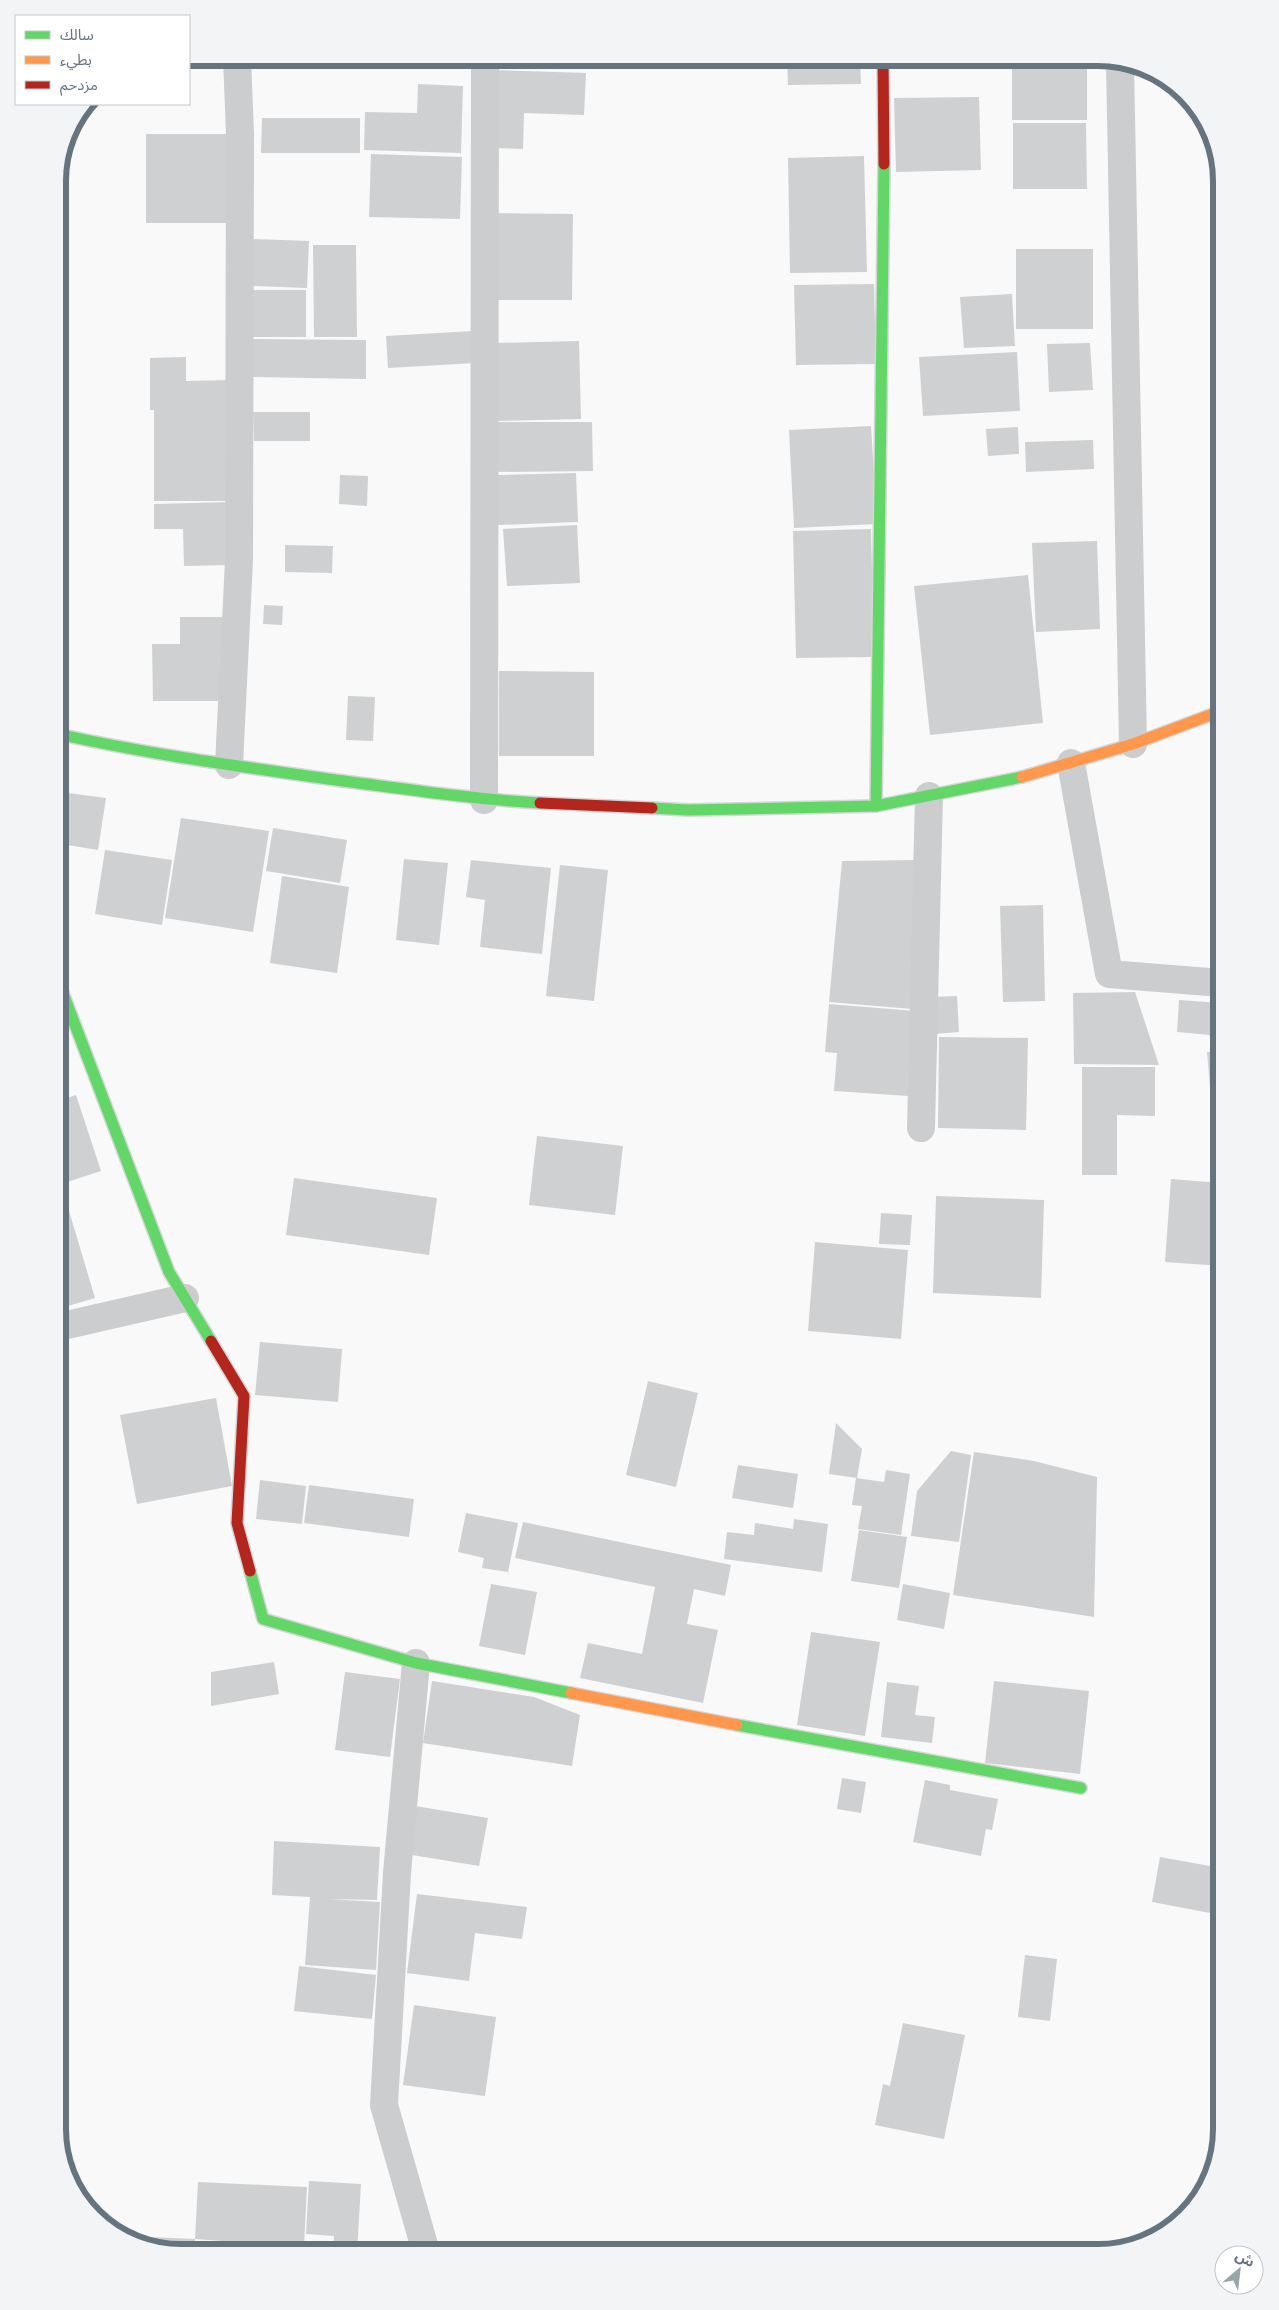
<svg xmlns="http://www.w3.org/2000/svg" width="1279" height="2310" viewBox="0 0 1279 2310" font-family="Quicksand,'Noto Sans Arabic',sans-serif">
<rect width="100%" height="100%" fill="#f9f9f9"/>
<g fill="#cfd0d1">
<path d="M 787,58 L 860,58 L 861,84 L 788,85 Z"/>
<rect x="1012" y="58" width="75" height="62"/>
<path d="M 493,70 L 586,73 L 584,115 L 524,113 L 523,149 L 492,148 Z"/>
<path d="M 418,84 L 463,86 L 461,153 L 364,150 L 365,112 L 417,113 Z"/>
<path d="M 979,97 L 981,170 L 896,172 L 894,98 Z"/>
<path d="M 262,118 L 360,118 L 360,153 L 261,153 Z"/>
<path d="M 1013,123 L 1086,123 L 1087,189 L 1013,189 Z"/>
<rect x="146" y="134" width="83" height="89"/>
<path d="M 371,154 L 462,157 L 460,219 L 369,217 Z"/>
<path d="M 864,156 L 867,272 L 790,273 L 788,158 Z"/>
<path d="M 495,213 L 573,214 L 572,300 L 495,300 Z"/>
<path d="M 252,239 L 309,241 L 307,288 L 251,286 Z"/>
<path d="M 313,245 L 356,245 L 357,337 L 314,337 Z"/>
<rect x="1016" y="249" width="77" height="80"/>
<path d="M 874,284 L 876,364 L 796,365 L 794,285 Z"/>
<rect x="251" y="290" width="55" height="47"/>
<path d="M 1012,294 L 1015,346 L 964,348 L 960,297 Z"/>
<path d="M 473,331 L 475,363 L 388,368 L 386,336 Z"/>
<path d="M 251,339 L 366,340 L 366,379 L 251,377 Z"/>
<path d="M 579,341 L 581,419 L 496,421 L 494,343 Z"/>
<path d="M 1090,343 L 1093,390 L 1049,392 L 1047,344 Z"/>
<path d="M 1017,352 L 1020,411 L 923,416 L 919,357 Z"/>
<path d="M 186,357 L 186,381 L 231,380 L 232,501 L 154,501 L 154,410 L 150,410 L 150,358 Z"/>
<path d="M 253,412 L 310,412 L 310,441 L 254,441 Z"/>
<path d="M 497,422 L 592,422 L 593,471 L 497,472 Z"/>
<path d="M 871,426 L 877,524 L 794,528 L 789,430 Z"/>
<path d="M 1018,427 L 1019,454 L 988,456 L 986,429 Z"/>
<path d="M 1093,440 L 1094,469 L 1026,472 L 1025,442 Z"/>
<path d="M 576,473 L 578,522 L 498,525 L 497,475 Z"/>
<path d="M 340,475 L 368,476 L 367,506 L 339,504 Z"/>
<path d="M 231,502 L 232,565 L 184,566 L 183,529 L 154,529 L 154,504 Z"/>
<path d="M 577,525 L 580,583 L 507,586 L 503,529 Z"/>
<path d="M 871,529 L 874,657 L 796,658 L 793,531 Z"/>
<path d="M 1097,541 L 1100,629 L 1036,632 L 1032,543 Z"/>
<path d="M 285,545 L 333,546 L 332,573 L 285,572 Z"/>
<path d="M 1028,575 L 1043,723 L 930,735 L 914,586 Z"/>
<path d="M 264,605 L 283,606 L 282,625 L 263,624 Z"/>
<path d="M 180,617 L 224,617 L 224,701 L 153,701 L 152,644 L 180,644 Z"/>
<path d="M 499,671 L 594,672 L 594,756 L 499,756 Z"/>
<path d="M 348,696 L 375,697 L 373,741 L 346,740 Z"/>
<path d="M 68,793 L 106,798 L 98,850 L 61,844 Z"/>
<path d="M 181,818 L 269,831 L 253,932 L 165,918 Z"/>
<path d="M 273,828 L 347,840 L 340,883 L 266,871 Z"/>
<path d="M 105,850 L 172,860 L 162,925 L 95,914 Z"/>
<path d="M 404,859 L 448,863 L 439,945 L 396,940 Z"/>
<path d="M 471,860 L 551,868 L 542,954 L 480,947 L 485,900 L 466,897 Z"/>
<path d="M 914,860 L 912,1009 L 829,1002 L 842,861 Z"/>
<path d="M 560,865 L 608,870 L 594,1001 L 546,996 Z"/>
<path d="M 282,876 L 349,887 L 337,973 L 270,963 Z"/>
<path d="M 1043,905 L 1045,1001 L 1003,1002 L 1000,906 Z"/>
<path d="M 1135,992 L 1159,1065 L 1074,1064 L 1073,993 Z"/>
<path d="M 957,996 L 959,1032 L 935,1034 L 933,997 Z"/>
<path d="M 1179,1000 L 1221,1003 L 1221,1036 L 1177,1032 Z"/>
<path d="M 829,1004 L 915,1011 L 908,1096 L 834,1091 L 837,1053 L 825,1052 Z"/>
<path d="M 939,1037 L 1028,1038 L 1026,1130 L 938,1128 Z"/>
<path d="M 1221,1051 L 1221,1098 L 1211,1099 L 1207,1052 Z"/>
<path d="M 1082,1067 L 1155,1067 L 1155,1116 L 1117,1115 L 1117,1175 L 1082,1175 Z"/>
<path d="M 76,1095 L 101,1171 L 58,1185 L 58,1101 Z"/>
<path d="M 537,1136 L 623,1146 L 615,1215 L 529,1205 Z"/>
<path d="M 294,1178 L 437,1198 L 429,1255 L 286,1235 Z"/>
<path d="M 1171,1179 L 1221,1183 L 1221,1266 L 1165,1262 Z"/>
<path d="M 936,1196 L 1044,1200 L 1041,1298 L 933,1293 Z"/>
<path d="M 67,1204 L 95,1298 L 58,1309 L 58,1206 Z"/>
<path d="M 881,1213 L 912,1215 L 910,1245 L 879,1244 Z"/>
<path d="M 815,1242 L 908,1250 L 901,1339 L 808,1331 Z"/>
<path d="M 260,1342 L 342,1349 L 338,1402 L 255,1395 Z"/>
<path d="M 648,1381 L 698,1393 L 676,1487 L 626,1475 Z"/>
<path d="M 216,1398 L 232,1486 L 137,1504 L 120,1415 Z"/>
<path d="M 836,1423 L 862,1449 L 857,1478 L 829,1474 Z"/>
<path d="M 951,1451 L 971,1455 L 959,1542 L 911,1536 L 917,1491 Z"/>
<path d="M 974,1452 L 1034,1461 L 1097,1477 L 1094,1617 L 953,1595 Z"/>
<path d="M 738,1465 L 798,1474 L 793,1508 L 732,1498 Z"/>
<path d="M 886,1470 L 910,1474 L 901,1535 L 858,1529 L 862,1506 L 852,1505 L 856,1478 L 884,1482 Z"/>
<path d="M 260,1480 L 306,1486 L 302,1524 L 256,1519 Z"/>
<path d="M 309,1485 L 414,1499 L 409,1537 L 304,1523 Z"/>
<path d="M 466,1513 L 518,1523 L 508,1572 L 482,1568 L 484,1558 L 458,1552 Z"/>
<path d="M 794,1519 L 828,1524 L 822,1572 L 724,1559 L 727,1532 L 754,1535 L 755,1523 L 793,1529 Z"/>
<path d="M 523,1522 L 731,1565 L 725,1596 L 694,1589 L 687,1624 L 718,1630 L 703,1703 L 580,1678 L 588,1643 L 642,1654 L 655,1587 L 515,1558 Z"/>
<path d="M 859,1530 L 907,1537 L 899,1588 L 851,1581 Z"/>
<path d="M 491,1584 L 537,1592 L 525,1655 L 479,1646 Z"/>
<path d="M 903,1584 L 950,1593 L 944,1629 L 897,1620 Z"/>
<path d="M 811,1632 L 880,1642 L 865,1736 L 797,1725 Z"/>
<path d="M 274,1662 L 279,1694 L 211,1706 L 211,1672 Z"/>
<path d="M 345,1672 L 400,1679 L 390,1757 L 335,1750 Z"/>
<path d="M 432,1681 L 534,1697 L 580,1715 L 572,1766 L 423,1743 Z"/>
<path d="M 994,1681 L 1089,1691 L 1080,1774 L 985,1763 Z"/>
<path d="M 887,1682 L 919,1686 L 915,1715 L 935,1717 L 932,1743 L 881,1737 Z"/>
<path d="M 842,1778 L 866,1782 L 861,1813 L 837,1809 Z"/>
<path d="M 925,1780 L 950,1785 L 950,1790 L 998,1799 L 992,1830 L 986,1829 L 981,1856 L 913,1842 Z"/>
<path d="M 415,1806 L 488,1818 L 479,1866 L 406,1854 Z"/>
<path d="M 274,1841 L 380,1847 L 377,1900 L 328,1899 L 380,1902 L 376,1970 L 305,1965 L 310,1897 L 272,1895 Z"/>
<path d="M 1160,1857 L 1221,1868 L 1221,1915 L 1152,1902 Z"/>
<path d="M 417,1894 L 527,1907 L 522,1939 L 475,1933 L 469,1981 L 407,1973 Z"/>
<path d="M 1025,1955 L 1057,1959 L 1050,2021 L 1018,2017 Z"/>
<path d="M 299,1966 L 376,1975 L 372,2019 L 294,2011 Z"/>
<path d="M 414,2005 L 496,2017 L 485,2096 L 403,2085 Z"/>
<path d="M 903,2023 L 965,2035 L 944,2139 L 875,2125 L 883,2084 L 890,2086 Z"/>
<path d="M 309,2181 L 361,2184 L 357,2252 L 333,2252 L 334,2236 L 306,2234 Z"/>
<path d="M 198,2182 L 307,2187 L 304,2247 L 195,2239 Z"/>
<path d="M 128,2236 L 195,2239 L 195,2252 L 173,2252 Z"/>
</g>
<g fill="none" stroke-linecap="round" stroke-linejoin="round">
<defs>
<g id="fast">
<path d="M 58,734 C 147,754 238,766 328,779 C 399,788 469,799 540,803"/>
<path d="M 876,806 L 884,164"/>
<path d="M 652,808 L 688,810 L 876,806 L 1022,777"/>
<path d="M 58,980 L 169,1272 L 211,1341"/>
<path d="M 250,1571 L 263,1619 L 416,1663 L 571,1693"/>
<path d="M 737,1725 L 1081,1788"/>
</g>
<g id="slow">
<path d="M 1022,777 L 1133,744 L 1221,711"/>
<path d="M 571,1693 L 737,1725"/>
</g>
<g id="jam">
<path d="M 883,58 L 884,164"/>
<path d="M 540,803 L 652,808"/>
<path d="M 211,1341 L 244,1396 L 237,1523 L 250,1571"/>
</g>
</defs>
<use href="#fast" stroke="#d5d6d7" stroke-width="14"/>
<use href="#slow" stroke="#d5d6d7" stroke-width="14"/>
<use href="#jam" stroke="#d5d6d7" stroke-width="14"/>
<g stroke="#cccdce" stroke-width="28">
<path d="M 1120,63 L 1133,744"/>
<path d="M 1071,763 L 1109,974 L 1221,983"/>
<path d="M 229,765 L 239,560 L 240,134 L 237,58"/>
<path d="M 484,800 L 485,58"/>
<path d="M 921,1128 L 929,796"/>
<path d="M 58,1327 L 185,1298"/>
<path d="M 416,1663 L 397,1873 L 384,2105 L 426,2252"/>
</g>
<use href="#fast" stroke="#63d668" stroke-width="11"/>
<use href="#slow" stroke="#ff974d" stroke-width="11"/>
<use href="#jam" stroke="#b3261e" stroke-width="11"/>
</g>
<path d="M0 0H1279V2310H0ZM181 66H1098A115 115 0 0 1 1213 181V2129A115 115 0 0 1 1098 2244H181A115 115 0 0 1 66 2129V181A115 115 0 0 1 181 66Z" fill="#f3f4f5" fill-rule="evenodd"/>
<path fill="none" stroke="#667480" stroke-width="6" d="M181 66H1098A115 115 0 0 1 1213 181V2129A115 115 0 0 1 1098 2244H181A115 115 0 0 1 66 2129V181A115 115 0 0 1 181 66Z"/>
<rect x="15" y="15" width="175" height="90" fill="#ffffff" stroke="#c2c7cc"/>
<rect x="25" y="31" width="25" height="8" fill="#63d668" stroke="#c2c7cc"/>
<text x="60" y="40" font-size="15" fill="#667480">سالك</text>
<rect x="25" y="56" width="25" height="8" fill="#ff974d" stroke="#c2c7cc"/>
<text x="60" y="65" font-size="15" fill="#667480">بطيء</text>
<rect x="25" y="81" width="25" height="8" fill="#b3261e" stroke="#c2c7cc"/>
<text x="60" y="90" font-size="15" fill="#667480">مزدحم</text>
<g transform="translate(1239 2270) rotate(28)"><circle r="24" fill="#ffffff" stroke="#c2c7cc"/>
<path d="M0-4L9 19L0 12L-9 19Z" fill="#99a3aa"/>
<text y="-8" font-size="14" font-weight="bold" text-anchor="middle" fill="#667480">ش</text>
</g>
</svg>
